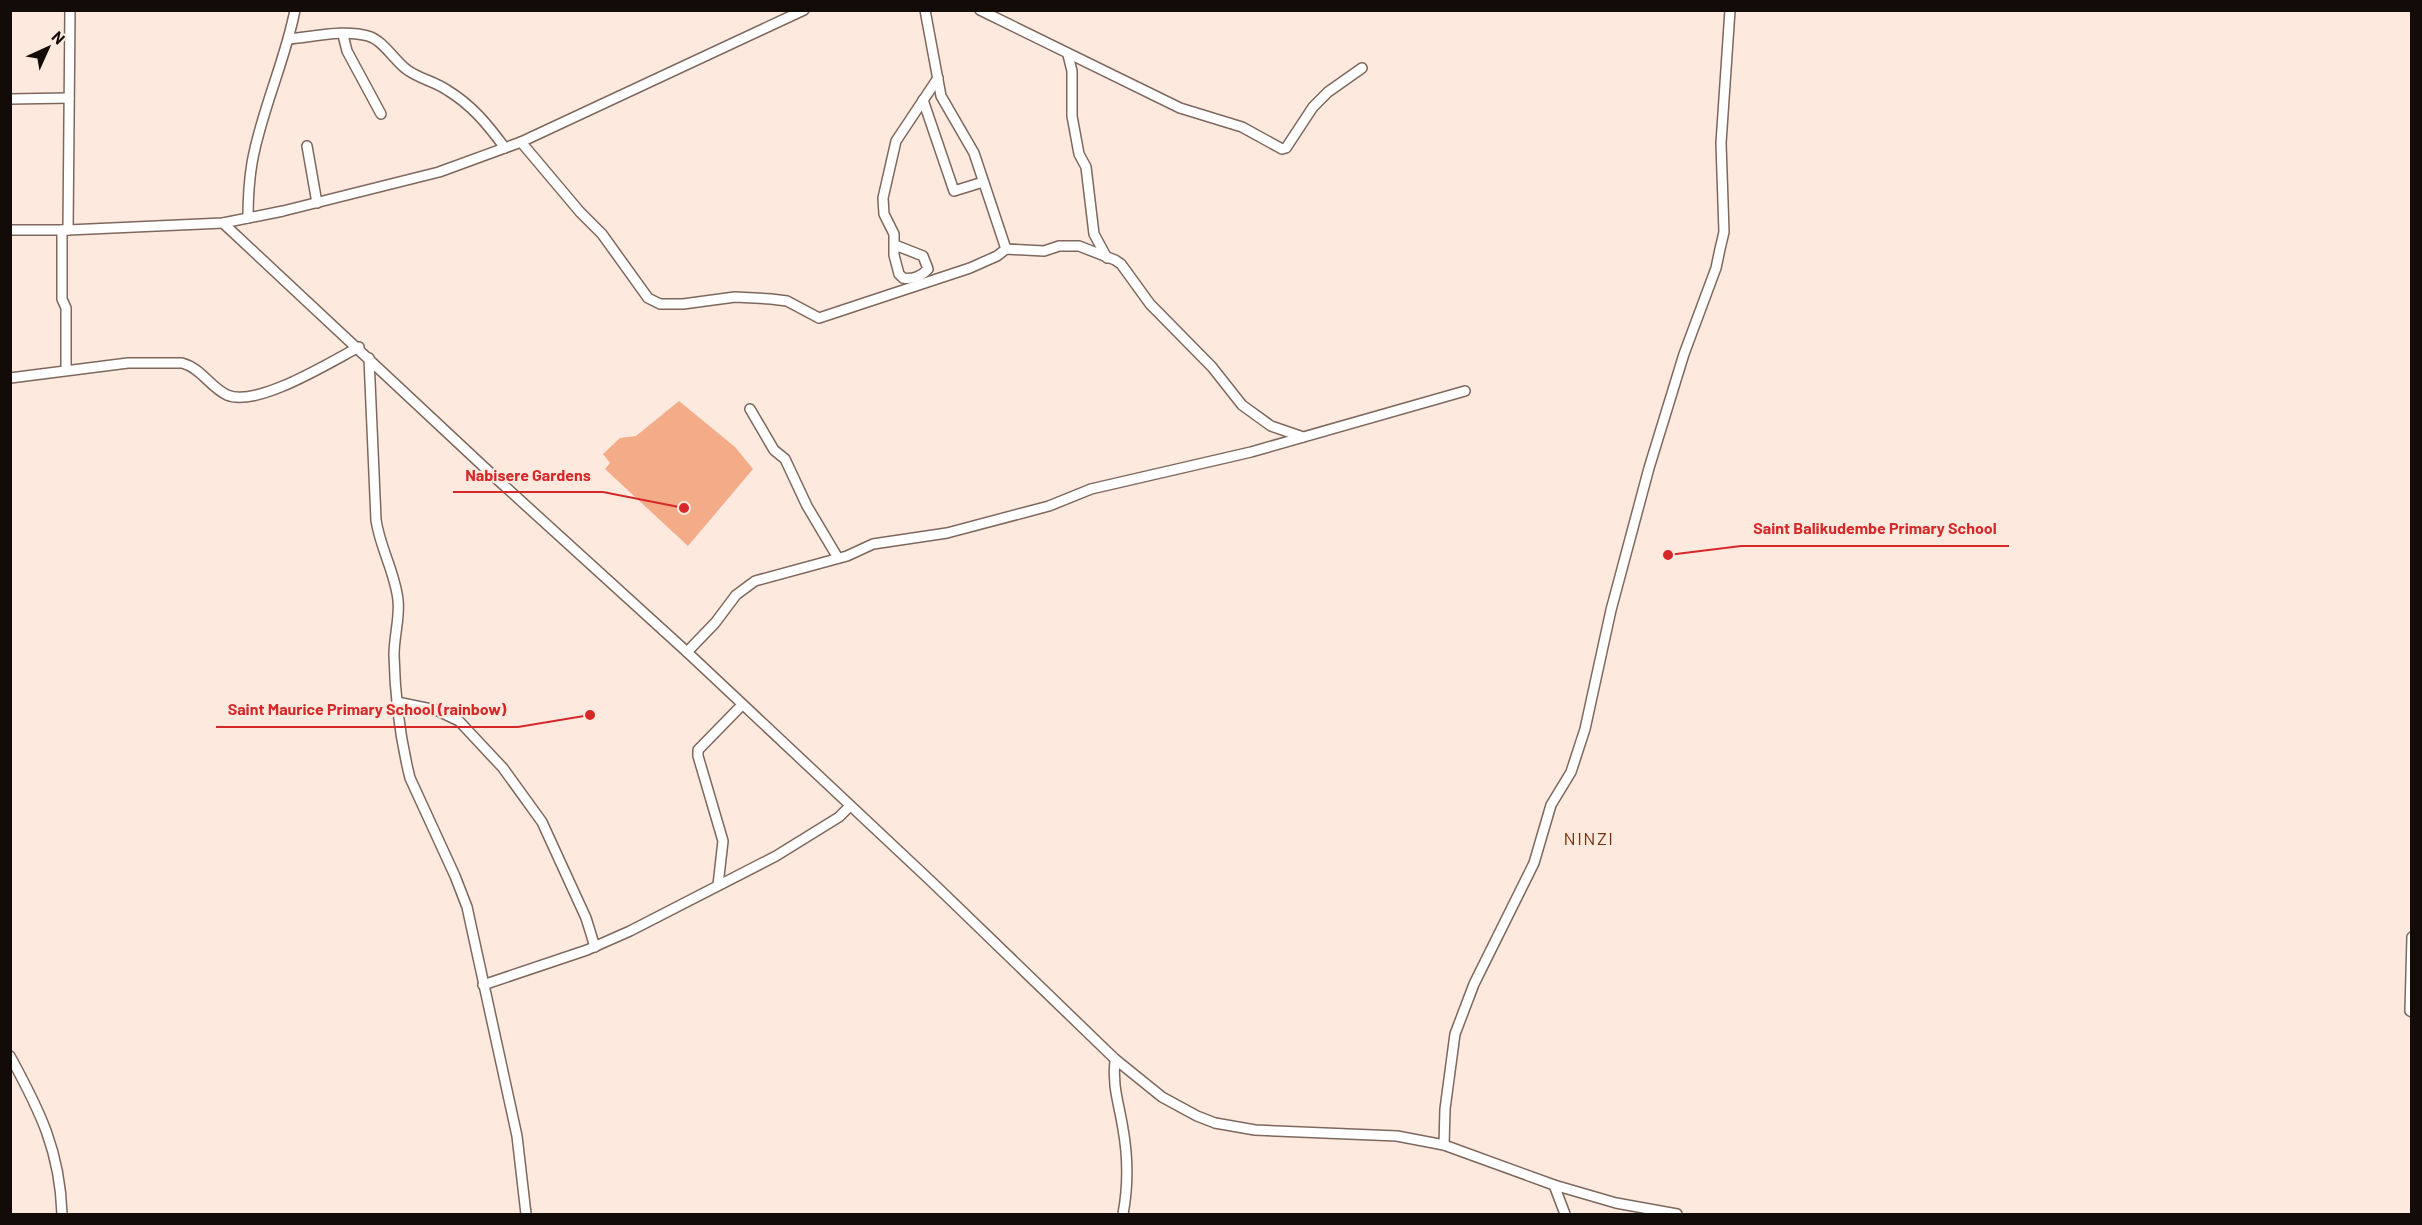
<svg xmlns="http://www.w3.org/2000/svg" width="2422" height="1225" viewBox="0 0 2422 1225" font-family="Barlow,sans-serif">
<rect width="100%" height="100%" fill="#fee9df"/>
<path fill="#f4ab88" d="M 679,401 L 735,447 L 753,469 L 688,546 L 605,469 L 610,463 L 603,454 L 620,438 L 636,436 Z"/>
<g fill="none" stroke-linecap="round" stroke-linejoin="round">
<defs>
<g id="minor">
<path d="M 925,10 L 941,96 L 974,153 L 1006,249"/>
<path d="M 980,10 L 1180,108 L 1242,127 L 1282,149 L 1286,148 L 1313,107 L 1328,92 L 1362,68"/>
<path d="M 343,35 L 347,51 L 381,114"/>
<path d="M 289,39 C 313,37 344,29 368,36 C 383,40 394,60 406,69 C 419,79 434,81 447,90 C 472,105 488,125 505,148"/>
<path d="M 1068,55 L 1072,71 L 1072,116 L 1079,154 L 1086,167 L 1094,234 L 1107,258"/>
<path d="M 10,99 L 69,98"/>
<path d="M 923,100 L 954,191 L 983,182"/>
<path d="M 521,142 L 580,212 L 602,234 L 648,298 L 660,304 L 683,304 L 735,297 L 771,299 L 787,301 L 819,318 L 970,268 L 997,256 L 1006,249 L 1044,251 L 1059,246 L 1079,246 L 1115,260 L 1121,264 L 1150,304 L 1212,367 L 1242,405 L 1271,426 L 1303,437"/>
<path d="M 307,146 L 317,203"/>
<path d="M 248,218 C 248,199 249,181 252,163 C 261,111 285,62 295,10"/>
<path d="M 223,223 L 499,481 L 687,652 L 934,884 L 1115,1059 L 1162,1097 L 1197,1116 L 1215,1123 L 1255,1130 L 1397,1136 L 1444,1145 L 1554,1185 L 1616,1203 L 1677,1214"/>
<path d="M 10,230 L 68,230 L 223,223 L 283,211 L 439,172 L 521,142 L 804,10"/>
<path d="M 62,230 L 62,299 L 66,308 L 66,370"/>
<path d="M 68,230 L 70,10"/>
<path d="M 895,245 L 923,256 L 928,269 C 922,276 912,280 903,278 L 899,274 L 894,255 L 894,234 L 884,214 L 883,198 L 896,141 L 938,78"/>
<path d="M 369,358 L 376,520 C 380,548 395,572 398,600 C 400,618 394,636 394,655 C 395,696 400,738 410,778 L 455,876 L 467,907 L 517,1136 L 526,1214"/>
<path d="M 10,378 L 128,363 L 182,363 C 201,368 210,387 227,395 C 257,408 330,362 359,347"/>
<path d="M 750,409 L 774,450 L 785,459 L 807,506 L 838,558"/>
<path d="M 687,652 L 715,623 L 736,595 L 755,581 L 847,556 L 873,544 L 947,533 L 1049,506 L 1091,489 L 1251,452 L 1465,391"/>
<path d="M 397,702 L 436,710 L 459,721 L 503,768 L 542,822 L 586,918 L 595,947"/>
<path d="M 718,885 L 723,841 L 698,756 L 698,750 L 742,705"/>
<path d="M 2412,937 L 2410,1011 L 2412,1012"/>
<path d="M 483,985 L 587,950 L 630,931 L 776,856 L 839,817 L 850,806"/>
<path d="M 10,1056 C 40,1111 60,1151 62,1214"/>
<path d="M 1115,1059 C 1112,1087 1119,1103 1123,1129 C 1128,1157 1128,1187 1123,1214"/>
<path d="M 1444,1145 L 1445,1109 L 1455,1034 L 1474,984 L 1534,863 L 1551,805 L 1571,772 L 1585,729 L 1611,610 L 1649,468 L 1684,354 L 1716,268 L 1720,249 L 1724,232 L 1721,143 L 1730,10"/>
<path d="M 1554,1185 L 1565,1214"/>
</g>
</defs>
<use href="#minor" stroke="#7e685d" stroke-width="12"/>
<use href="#minor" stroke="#fff" stroke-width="9"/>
</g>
<g text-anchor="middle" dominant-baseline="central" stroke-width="4.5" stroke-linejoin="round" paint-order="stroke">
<g font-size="18" letter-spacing="1.5" fill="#6f300b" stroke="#fee9df">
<text x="1589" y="838">NINZI</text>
</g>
</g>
<path fill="none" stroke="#d62828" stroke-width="2" d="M684 508L603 492H453M1668 555L1741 546H2009M590 715L518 727H216"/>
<g fill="#d62828" stroke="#fee9df" stroke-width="2">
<circle cx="684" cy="508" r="6"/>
<circle cx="1668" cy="555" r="6"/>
<circle cx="590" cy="715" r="6"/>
</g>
<g font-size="16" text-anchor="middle" font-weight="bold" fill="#d62828" stroke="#fee9df" stroke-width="4.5" stroke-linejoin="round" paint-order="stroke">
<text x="528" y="481">Nabisere Gardens</text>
<text x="1875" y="534">Saint Balikudembe Primary School</text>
<text x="367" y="715">Saint Maurice Primary School (rainbow)</text>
</g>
<rect width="2422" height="1225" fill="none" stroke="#130b07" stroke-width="24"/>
<g transform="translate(48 48) rotate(45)" stroke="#fee9df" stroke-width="4.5" paint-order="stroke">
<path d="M0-4.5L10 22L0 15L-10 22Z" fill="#130b07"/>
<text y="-9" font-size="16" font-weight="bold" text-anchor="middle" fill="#130b07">N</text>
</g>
</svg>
